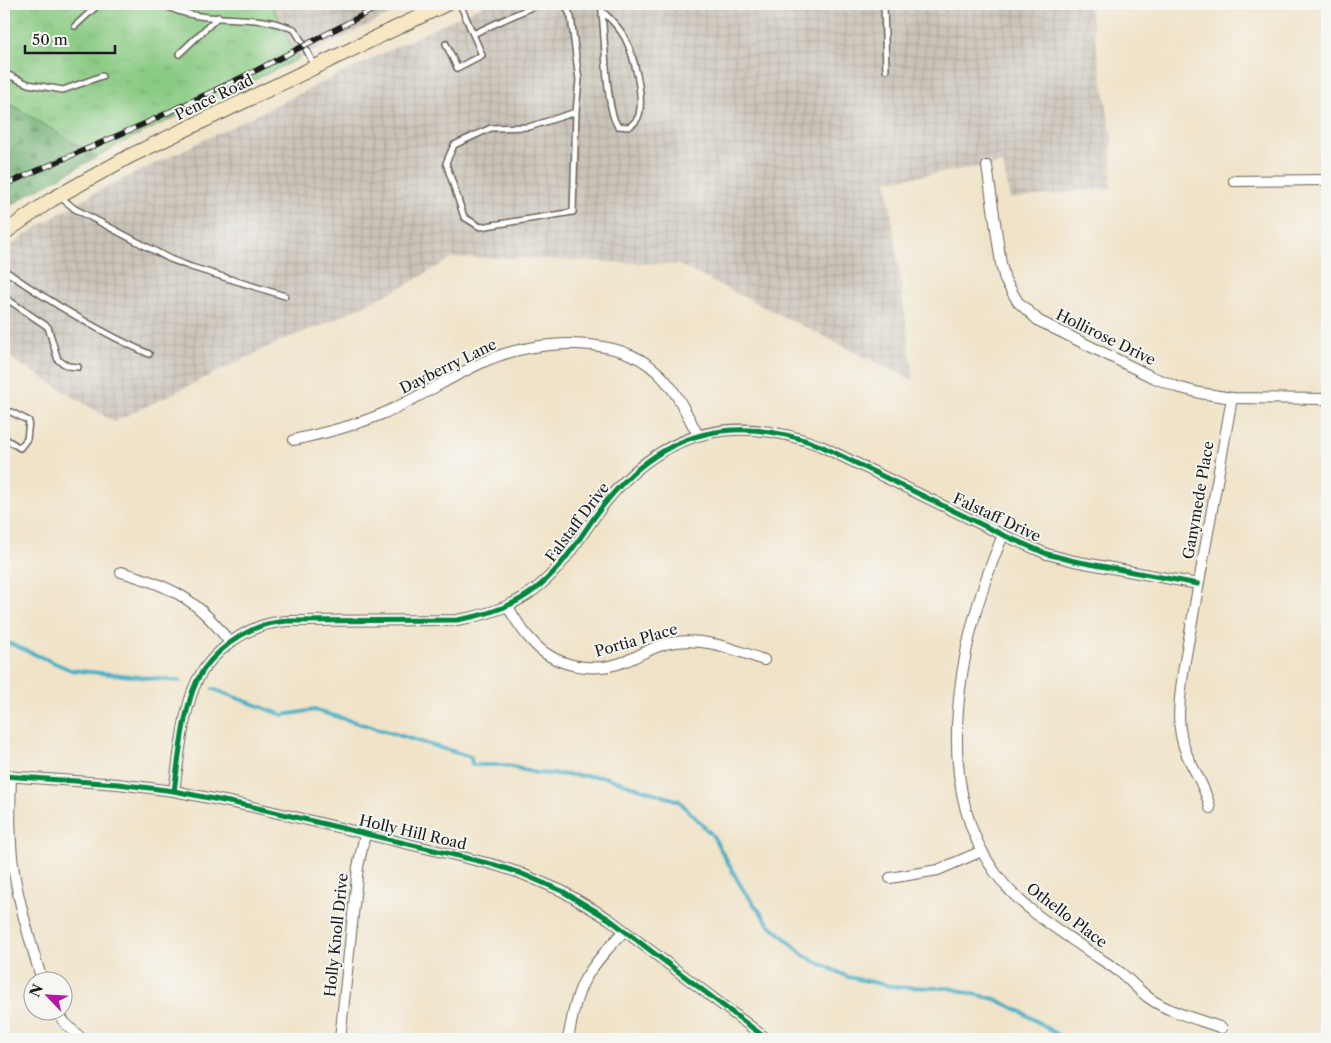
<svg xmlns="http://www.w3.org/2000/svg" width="1331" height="1043" viewBox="0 0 1331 1043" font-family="'Libre Caslon Text',serif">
<defs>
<pattern id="industrial-grid" width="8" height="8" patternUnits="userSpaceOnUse" patternTransform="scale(1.25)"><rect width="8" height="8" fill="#cac3b8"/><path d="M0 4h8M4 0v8" fill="none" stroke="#ada79e"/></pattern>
<pattern id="grass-tufts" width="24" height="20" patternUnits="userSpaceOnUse" patternTransform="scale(1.25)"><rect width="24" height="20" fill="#8acb83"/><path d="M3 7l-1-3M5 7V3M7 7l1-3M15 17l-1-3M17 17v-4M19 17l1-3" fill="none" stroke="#76ae71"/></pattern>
<pattern id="forest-firs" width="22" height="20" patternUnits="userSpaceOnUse" patternTransform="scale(1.25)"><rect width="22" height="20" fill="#6faf71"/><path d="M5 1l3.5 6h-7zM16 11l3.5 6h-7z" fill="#5a8e5c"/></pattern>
</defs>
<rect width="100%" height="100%" fill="#f6f6f2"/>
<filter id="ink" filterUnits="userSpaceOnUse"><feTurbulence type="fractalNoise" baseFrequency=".02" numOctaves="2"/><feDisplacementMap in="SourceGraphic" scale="10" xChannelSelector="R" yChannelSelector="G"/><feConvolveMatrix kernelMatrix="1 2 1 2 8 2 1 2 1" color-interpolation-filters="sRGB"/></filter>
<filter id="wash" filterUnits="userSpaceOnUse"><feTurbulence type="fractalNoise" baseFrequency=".0096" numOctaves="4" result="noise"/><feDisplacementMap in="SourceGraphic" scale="20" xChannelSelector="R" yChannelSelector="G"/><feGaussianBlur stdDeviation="1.12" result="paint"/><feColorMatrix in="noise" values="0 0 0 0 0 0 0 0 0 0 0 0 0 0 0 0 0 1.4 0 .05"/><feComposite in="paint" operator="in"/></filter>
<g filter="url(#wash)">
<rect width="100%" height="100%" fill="#f0e3c8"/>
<g fill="url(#industrial-grid)">
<path d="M 265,4 L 411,4 L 298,59 L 273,7 Z"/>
<path d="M 485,4 L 1089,4 L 1112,136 L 1111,188 L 1010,199 L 1003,163 L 887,181 L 914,381 L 679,265 L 518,258 L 452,258 L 406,285 L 323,325 L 289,337 L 114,422 L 4,354 L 4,252 L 26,234 L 94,193 Z"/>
</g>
<path fill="url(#grass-tufts)" stroke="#537450" d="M 4,4 L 265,4 L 273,7 L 298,59 L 123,142 L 97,157 L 4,100 Z"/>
<path fill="url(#forest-firs)" stroke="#466646" d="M 4,100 L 97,157 L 27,195 L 4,210 Z"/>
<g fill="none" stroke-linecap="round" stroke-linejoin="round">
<g stroke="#46afc5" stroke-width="4">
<path d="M 4,641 L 71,670 L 180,681"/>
<path d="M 213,689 L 283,715 L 315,710 L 471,757 L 472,765 L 504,765 L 537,773 L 604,777 L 679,801 L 713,836 L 742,888 L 769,924 L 805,956 L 848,977 L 896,987 L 949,988 L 995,999 L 1022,1012 L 1064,1039"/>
</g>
</g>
</g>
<g filter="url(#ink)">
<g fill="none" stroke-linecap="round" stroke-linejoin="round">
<defs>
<g id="lane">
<path d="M 163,4 C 193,22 230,16 264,21 C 274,22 284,26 294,29 L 304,45 L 314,65"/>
<path d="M 565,4 L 571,17 L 579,80 L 576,112 L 573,212 L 480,227 L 464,217 L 446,163 L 454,145 L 491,128 L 529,127 L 576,112"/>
<path d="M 601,4 C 605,27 605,112 618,126 L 629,127 C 634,123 637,121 639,115 C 644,95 634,56 625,38 C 619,27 612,20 602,11"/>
<path d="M 884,4 L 886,70"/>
<path d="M 75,26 L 99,4"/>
<path d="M 473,34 L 536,5"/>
<path d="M 446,44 L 457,68 L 482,55 L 460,4"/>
<path d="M 179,54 L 218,17"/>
<path d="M 4,73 L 28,84 L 63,90 L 102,76"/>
<path d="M 59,196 L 75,209 L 170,259 L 191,267 L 285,296"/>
<path d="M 4,270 C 50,302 98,331 149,354"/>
<path d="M 4,297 L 48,327 L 58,360 L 68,366 L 78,367"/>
<path d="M 4,413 L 11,412 L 29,421 L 27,439 L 20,448 L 4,438"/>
</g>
<g id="street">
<path d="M 987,166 L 1001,264 L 1005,280 L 1018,302 L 1039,321 L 1150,376 L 1177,387 L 1200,393 L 1232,398 L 1327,399"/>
<path d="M 1234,181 L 1327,180"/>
<path d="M 294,440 C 324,433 354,426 382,414 C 419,398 453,375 490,359 C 537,340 618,334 657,372 C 676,389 686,413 698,435"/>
<path d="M 1003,535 C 960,637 925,790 1004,884 C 1029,913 1062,932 1093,954 C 1102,960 1112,966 1121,973 C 1131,981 1139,991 1149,998 C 1170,1013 1198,1019 1222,1028"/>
<path d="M 121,572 C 171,586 199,600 230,643"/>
<path d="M 508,607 C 515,619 522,631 532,641 C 554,667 595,674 626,661 C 643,654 657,644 676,642 C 707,638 735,650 764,660"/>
<path d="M 4,776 L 118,784 L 174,791 L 249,806 L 442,852 L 495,865 L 520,873 L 562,891 L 609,919 L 767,1039"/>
<path d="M 11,776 C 10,808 9,841 14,872 C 20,909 31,945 42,980"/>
<path d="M 174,791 C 179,758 182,722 193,690 C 203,661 233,636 261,626 C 269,623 278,622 287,621 L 457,620 C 507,612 540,594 570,552 C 584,534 595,514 610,497 C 668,428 739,414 821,446 L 1003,535 L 1047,554 L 1074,561 L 1198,584"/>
<path d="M 1210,808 C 1206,788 1195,773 1187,755 C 1174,725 1180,697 1184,666 L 1232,398"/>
<path d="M 890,878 L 938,870 L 982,851"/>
<path d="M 56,1010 L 65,1023 L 82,1039"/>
<path d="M 340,1039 L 358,867 L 365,834"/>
<path d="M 568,1039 C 572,1020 575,997 585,979 C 596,961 610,946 624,931"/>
</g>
<path id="secondary" d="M 4,233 L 51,200 L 130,156 L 446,4"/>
</defs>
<use href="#lane" stroke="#666258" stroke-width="8"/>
<use href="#street" stroke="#666258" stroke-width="12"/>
<use href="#secondary" stroke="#666258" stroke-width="16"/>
<use href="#lane" stroke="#fff" stroke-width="5"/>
<use href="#street" stroke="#fff" stroke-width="10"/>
<use href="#secondary" stroke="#f7e8c3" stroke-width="14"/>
<defs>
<path id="rail" d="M 4,185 L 146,123 L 257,70 L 384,4"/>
</defs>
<use href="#rail" stroke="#1c1c1c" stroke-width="5.5"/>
<use href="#rail" stroke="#f6f6f2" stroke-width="4" stroke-dasharray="11" stroke-linecap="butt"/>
<defs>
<g id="cycleway">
<path d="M 4,776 L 118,784 L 174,791 L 249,806 L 442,852 L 495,865 L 520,873 L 562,891 L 609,919 L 767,1039"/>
<path d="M 174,791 C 179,758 182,722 193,690 C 203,661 233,636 261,626 C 269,623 278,622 287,621 L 457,620 C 507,612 540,594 570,552 C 584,534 595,514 610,497 C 668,428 739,414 821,446 L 1003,535 L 1047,554 L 1074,561 L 1198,584"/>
</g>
</defs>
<use href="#cycleway" stroke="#f6f6f2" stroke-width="8"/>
<use href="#cycleway" stroke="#00873e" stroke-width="5"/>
</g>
</g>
<g text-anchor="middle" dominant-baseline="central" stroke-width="4" stroke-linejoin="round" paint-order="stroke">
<g font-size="15" fill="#1c1c1c" stroke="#f6f6f2">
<text transform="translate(214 97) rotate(-26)">Pence Road</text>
<text transform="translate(1106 337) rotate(26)">Hollirose Drive</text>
<text transform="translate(448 366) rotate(-26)">Dayberry Lane</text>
<text transform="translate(1198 500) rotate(-80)">Ganymede Place</text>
<text transform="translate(997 517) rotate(25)">Falstaff Drive</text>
<text transform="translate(577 522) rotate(-53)">Falstaff Drive</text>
<text transform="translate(636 640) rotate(-16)">Portia Place</text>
<text transform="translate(413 832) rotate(13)">Holly Hill Road</text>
<text transform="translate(1067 915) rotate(37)">Othello Place</text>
<text transform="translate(336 935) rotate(-84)">Holly Knoll Drive</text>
</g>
</g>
<rect width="1331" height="1043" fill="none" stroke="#f6f6f2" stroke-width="20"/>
<g transform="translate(48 996) rotate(295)"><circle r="24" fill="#f6f6f2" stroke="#9f9f9c"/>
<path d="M0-4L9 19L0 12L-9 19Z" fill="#b5179e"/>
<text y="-8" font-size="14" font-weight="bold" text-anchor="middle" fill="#1c1c1c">N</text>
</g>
<path d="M25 45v8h90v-8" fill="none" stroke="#1c1c1c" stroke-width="2.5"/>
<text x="32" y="45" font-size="15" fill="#1c1c1c" stroke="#f6f6f2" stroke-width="4" paint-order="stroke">50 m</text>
</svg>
